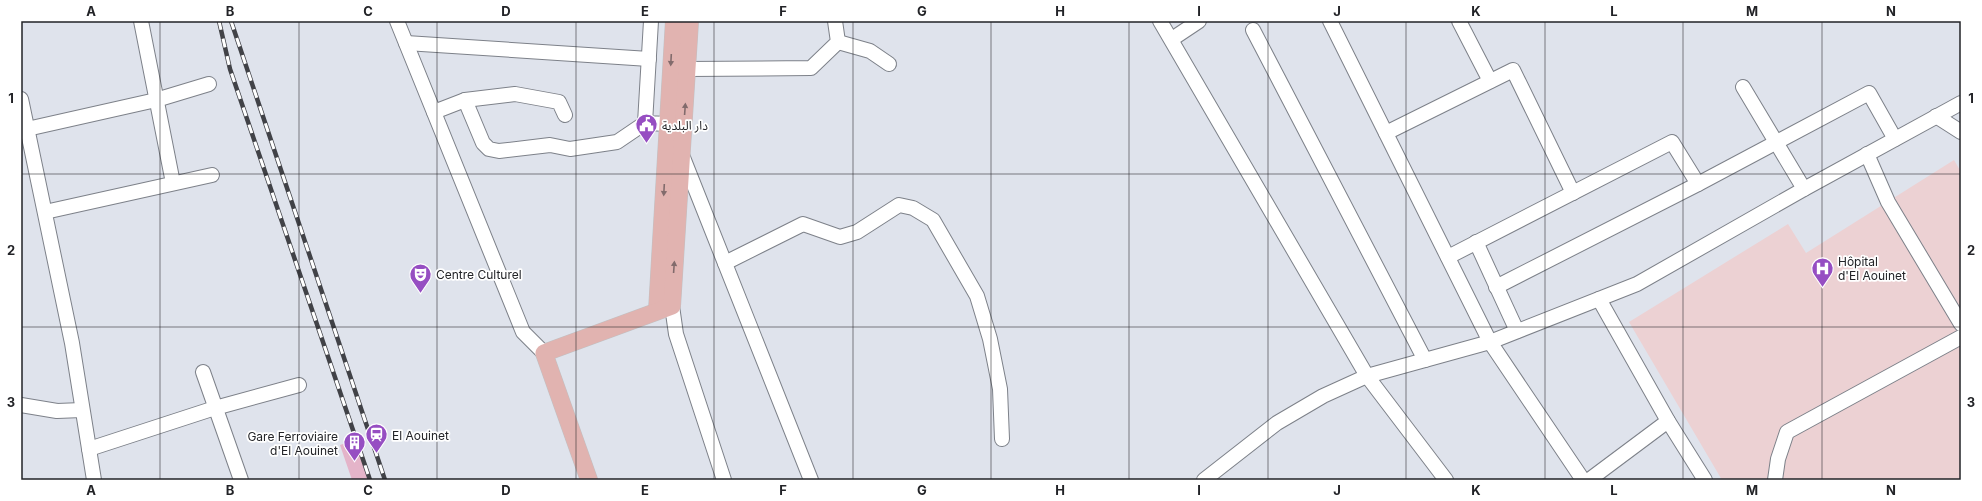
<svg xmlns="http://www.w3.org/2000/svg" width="1982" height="501" viewBox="0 0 1982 501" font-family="Inter,'Noto Sans Arabic',sans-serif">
<rect width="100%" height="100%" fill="#dfe3ec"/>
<path fill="#ecd1d3" d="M 1954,160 L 1961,172 L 1961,480 L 1722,480 L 1629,322 L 1788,224 L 1806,253 Z"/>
<path fill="#e4b4c9" d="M 355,440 L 368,480 L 352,480 L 340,445 Z"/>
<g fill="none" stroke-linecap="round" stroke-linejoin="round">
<defs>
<g id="minor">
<path d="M 141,21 L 173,183"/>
<path d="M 397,21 L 523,332 L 544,353"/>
<path d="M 651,21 L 645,123 L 668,124"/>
<path d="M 1160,21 L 1367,376 L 1446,480"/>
<path d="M 1330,21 L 1490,342 L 1583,480"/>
<path d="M 1459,21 L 1490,81"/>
<path d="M 1253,30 L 1425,360"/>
<path d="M 1172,39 L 1199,21"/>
<path d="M 838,42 L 870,51 L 889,64"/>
<path d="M 406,43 L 649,59"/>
<path d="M 687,69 L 811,68 L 838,42 L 835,21"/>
<path d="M 1743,87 L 1804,189"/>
<path d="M 21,99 L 72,343 L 94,480"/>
<path d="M 465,100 L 483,143 L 489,149 L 499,151 L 550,145 L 570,149 L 617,142 L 645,123"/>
<path d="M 434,112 L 465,100 L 515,94 L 559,102 L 565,115"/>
<path d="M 1936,116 L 1961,132"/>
<path d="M 27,129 L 156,100 L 209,84"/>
<path d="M 1386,133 L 1513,70 L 1573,193"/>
<path d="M 1867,154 L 1888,202 L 1961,324"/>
<path d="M 682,155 L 811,480"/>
<path d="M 45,212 L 212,175"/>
<path d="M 1476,242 L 1517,331"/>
<path d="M 1448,257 L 1672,142 L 1698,184"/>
<path d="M 725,263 L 803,224 L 840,237 L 857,232 L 899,205 L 913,208 L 933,220 L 977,296 L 990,339 L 1000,389 L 1002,439"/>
<path d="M 1496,287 L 1698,184 L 1869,93 L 1895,139"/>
<path d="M 1599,299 L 1668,421 L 1705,480"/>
<path d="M 672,306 L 676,334 L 724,480"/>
<path d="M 203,372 L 241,480"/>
<path d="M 21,405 L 57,411 L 82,410"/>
<path d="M 89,449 L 215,408 L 299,385"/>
<path d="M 1204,480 L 1277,423 L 1323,396 L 1367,376 L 1490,342 L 1637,284 L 1804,189 L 1961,103"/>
<path d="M 1589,480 L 1668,421"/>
<path d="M 1775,480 L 1778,459 L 1787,432 L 1961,337"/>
</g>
<g id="major">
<path d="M 657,311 L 674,21"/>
<path d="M 589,480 L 544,353 L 672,306 L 690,21"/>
</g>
</defs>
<use href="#minor" stroke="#7d8189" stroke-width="16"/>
<use href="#major" stroke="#c1c1c3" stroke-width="18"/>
<use href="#minor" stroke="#fff" stroke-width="14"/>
<use href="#major" stroke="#e1b3b0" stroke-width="17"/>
<defs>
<g id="rail">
<path d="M 219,21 L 230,69 L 370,480"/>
<path d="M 231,21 L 385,480"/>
</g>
</defs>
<use href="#rail" stroke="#414247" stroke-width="4.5"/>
<use href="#rail" stroke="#fff" stroke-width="3" stroke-dasharray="9" stroke-linecap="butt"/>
</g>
<defs><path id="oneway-solid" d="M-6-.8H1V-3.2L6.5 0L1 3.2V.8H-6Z"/></defs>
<g fill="#826b6c">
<use href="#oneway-solid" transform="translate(671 60) rotate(93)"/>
<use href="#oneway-solid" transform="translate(685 109) rotate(-86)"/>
<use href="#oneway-solid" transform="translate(664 190) rotate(93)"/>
<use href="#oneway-solid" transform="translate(674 267) rotate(-86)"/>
</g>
<path fill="none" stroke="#222327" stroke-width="1" stroke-opacity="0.55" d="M 160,21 L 160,480M 299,21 L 299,480M 437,21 L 437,480M 576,21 L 576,480M 714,21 L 714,480M 853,21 L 853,480M 991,21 L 991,480M 1129,21 L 1129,480M 1268,21 L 1268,480M 1406,21 L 1406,480M 1545,21 L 1545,480M 1683,21 L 1683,480M 1822,21 L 1822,480M 21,174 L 1961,174M 21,327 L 1961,327"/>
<defs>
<symbol id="civic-pin" viewBox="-11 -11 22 30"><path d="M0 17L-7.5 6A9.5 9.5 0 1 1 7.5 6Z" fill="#964ec2" stroke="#fff"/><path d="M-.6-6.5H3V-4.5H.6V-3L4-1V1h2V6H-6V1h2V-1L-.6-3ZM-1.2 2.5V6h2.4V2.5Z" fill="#fff"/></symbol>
<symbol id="hospital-pin" viewBox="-11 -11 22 30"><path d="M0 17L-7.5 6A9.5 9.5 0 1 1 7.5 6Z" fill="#964ec2" stroke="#fff"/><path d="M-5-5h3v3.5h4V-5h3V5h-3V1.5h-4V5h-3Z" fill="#fff"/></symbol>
<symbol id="theatre-pin" viewBox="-11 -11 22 30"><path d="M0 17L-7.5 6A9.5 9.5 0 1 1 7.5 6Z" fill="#964ec2" stroke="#fff"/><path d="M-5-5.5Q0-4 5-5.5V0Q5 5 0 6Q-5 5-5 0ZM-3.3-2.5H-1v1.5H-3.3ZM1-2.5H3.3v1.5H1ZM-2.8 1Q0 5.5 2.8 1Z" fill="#fff"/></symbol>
<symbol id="station-pin" viewBox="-11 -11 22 30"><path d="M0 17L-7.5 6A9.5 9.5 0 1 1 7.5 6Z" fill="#964ec2" stroke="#fff"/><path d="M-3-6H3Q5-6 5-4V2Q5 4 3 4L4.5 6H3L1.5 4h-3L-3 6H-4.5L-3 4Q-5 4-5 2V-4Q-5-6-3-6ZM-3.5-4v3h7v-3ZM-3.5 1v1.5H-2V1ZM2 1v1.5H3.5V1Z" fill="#fff"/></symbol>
<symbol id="building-pin" viewBox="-11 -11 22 30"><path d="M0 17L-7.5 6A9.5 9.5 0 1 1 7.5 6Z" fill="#964ec2" stroke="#fff"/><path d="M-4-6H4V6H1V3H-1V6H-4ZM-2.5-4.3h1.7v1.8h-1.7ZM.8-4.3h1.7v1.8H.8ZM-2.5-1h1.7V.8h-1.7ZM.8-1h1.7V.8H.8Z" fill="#fff"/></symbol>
</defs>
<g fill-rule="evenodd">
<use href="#civic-pin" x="634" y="112" width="25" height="34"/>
<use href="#hospital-pin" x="1810" y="256" width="25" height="34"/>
<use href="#theatre-pin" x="408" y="262" width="25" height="34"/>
<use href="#station-pin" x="364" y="422" width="25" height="34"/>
<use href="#building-pin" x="342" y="430" width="25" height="34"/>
</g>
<g text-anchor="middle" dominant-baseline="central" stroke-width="3.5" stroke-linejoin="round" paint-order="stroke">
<g font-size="12" fill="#222327" stroke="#fff" text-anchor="start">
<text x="662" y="125">دار البلدية</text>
<text x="1838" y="261">Hôpital<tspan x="1838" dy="14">d'El Aouinet</tspan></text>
<text x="436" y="274">Centre Culturel</text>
<text x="392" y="435">El Aouinet</text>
<text x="338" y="436" text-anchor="end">Gare Ferroviaire<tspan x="338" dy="14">d'El Aouinet</tspan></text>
</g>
</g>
<rect width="1982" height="501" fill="none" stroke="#ffffff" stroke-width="44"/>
<rect x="22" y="22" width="1938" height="457" fill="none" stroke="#222327" stroke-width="1.5"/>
<g font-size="13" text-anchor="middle" font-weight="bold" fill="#222327">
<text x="91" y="16">A</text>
<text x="230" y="16">B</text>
<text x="368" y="16">C</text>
<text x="506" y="16">D</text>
<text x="645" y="16">E</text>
<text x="783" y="16">F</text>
<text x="922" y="16">G</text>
<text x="1060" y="16">H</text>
<text x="1199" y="16">I</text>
<text x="1337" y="16">J</text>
<text x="1476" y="16">K</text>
<text x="1614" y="16">L</text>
<text x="1752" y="16">M</text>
<text x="1891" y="16">N</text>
<text x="11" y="103">1</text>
<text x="1971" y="103">1</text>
<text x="11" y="255">2</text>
<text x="1971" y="255">2</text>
<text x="11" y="407">3</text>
<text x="1971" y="407">3</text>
<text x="91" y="495">A</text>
<text x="230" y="495">B</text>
<text x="368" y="495">C</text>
<text x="506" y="495">D</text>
<text x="645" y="495">E</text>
<text x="783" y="495">F</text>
<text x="922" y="495">G</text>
<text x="1060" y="495">H</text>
<text x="1199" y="495">I</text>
<text x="1337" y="495">J</text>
<text x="1476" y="495">K</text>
<text x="1614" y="495">L</text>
<text x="1752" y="495">M</text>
<text x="1891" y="495">N</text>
</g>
</svg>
